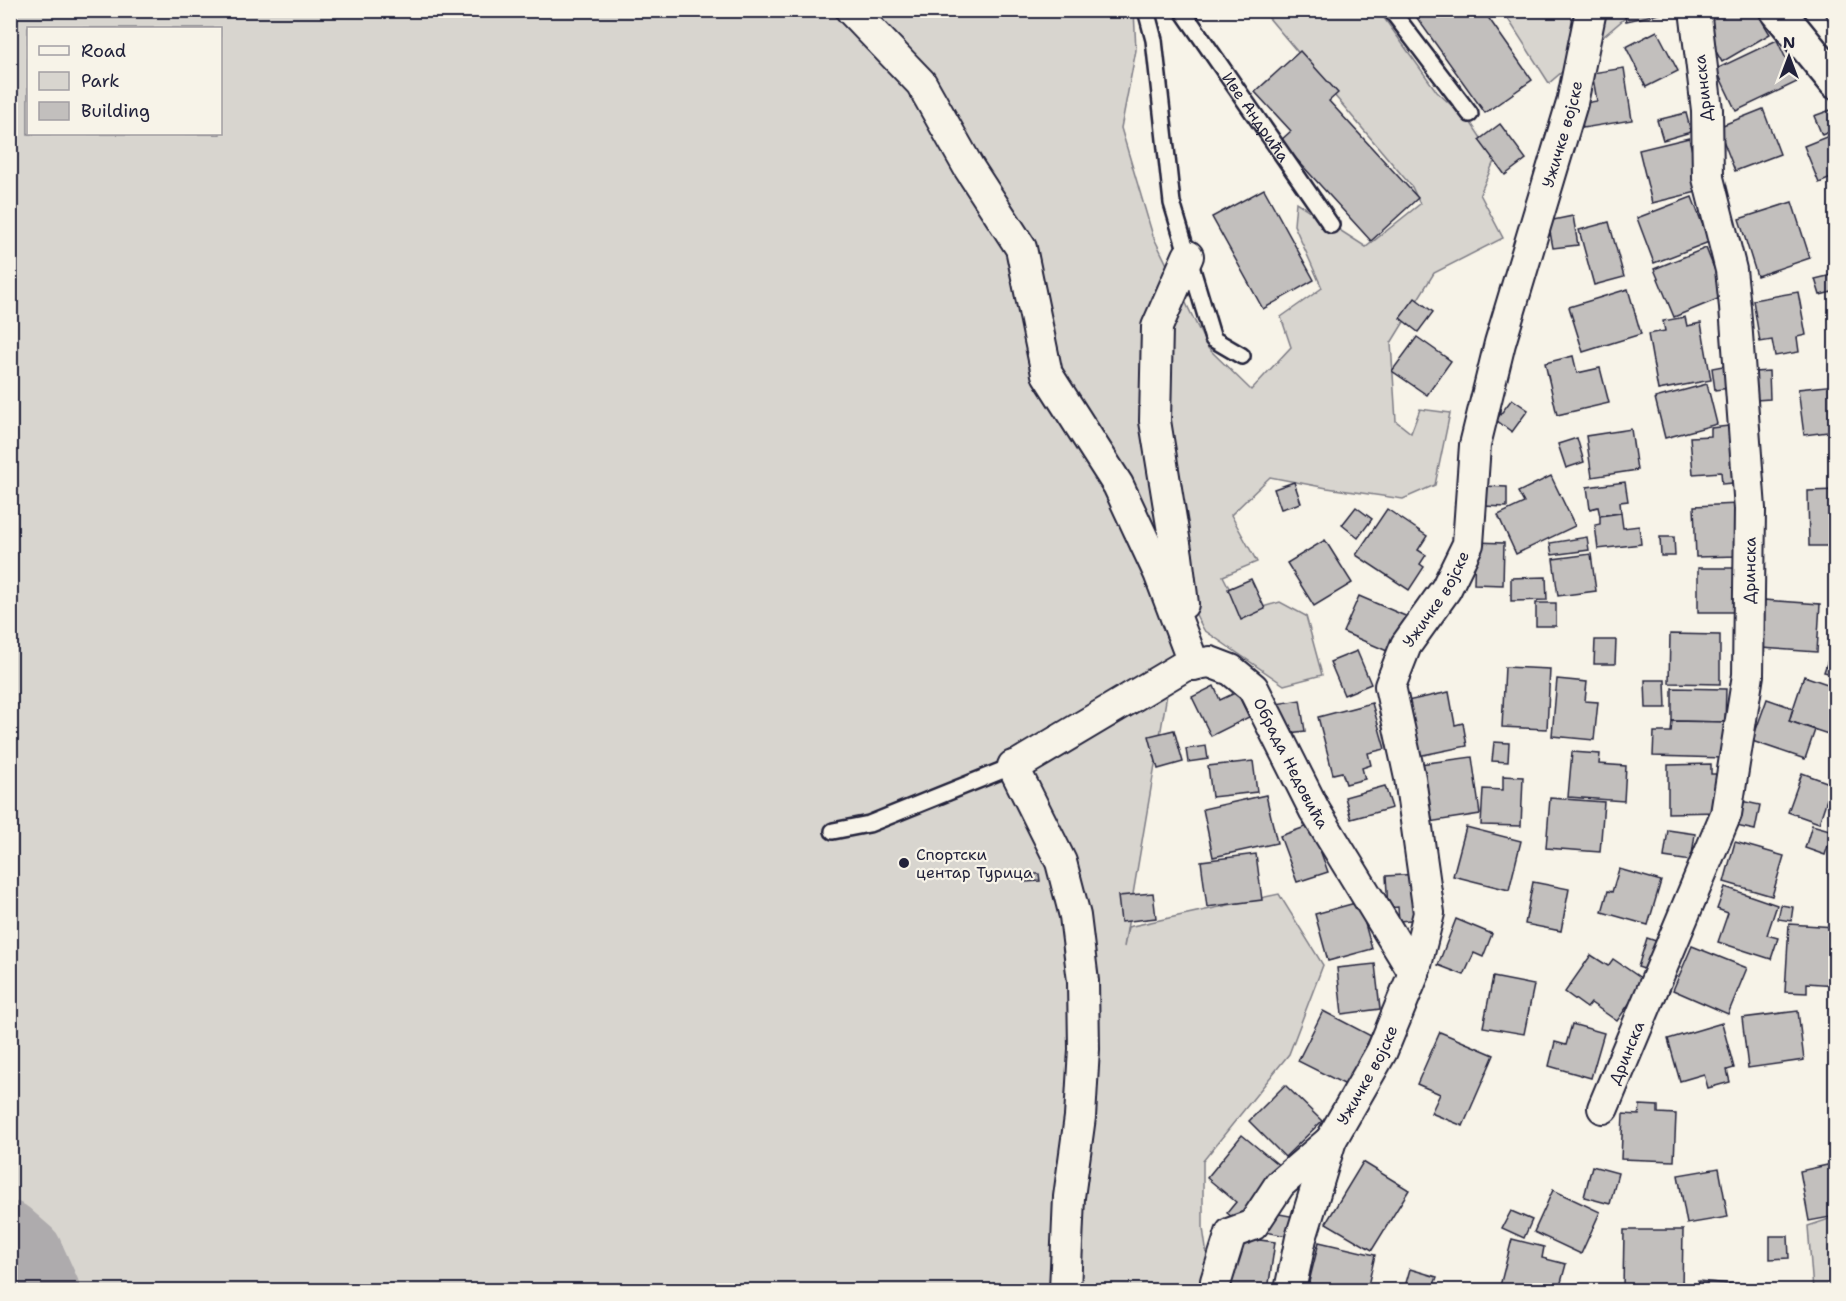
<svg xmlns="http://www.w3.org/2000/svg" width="1846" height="1301" viewBox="0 0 1846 1301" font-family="'Shantell Sans',sans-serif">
<rect width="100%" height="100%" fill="#f7f3e8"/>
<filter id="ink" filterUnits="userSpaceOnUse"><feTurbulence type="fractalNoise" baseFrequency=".0167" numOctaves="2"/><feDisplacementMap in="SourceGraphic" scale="12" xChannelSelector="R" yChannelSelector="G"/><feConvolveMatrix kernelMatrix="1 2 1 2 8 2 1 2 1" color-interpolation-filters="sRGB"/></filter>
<g filter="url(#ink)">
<g fill="#d8d5cf" stroke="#7d7c85" stroke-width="1.5" fill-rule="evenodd">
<path d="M 10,11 L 1134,11 L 1136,50 L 1121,128 L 1153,236 L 1208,348 L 1251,390 L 1291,347 L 1281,317 L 1322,288 L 1294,225 L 1296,202 L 1366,247 L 1420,204 L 1412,187 L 1263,11 L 1379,11 L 1437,92 L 1471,123 L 1495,159 L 1480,194 L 1503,238 L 1434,273 L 1391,343 L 1396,421 L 1411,433 L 1420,409 L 1450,413 L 1435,485 L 1403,499 L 1327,488 L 1270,477 L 1231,515 L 1257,562 L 1223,576 L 1242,613 L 1280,602 L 1306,616 L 1322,675 L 1284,685 L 1204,630 L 1194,611 L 1181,612 L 1124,947 L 1128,927 L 1279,894 L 1323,965 L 1289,1054 L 1203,1161 L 1203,1228 L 1212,1290 L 11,1290 ZM 28,28 L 220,28 L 220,134 L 28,134 Z"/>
<path d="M 1503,11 L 1622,11 L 1625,18 L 1549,83 Z"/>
<path d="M 1835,1217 L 1835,1290 L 1813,1290 L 1808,1226 Z"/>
</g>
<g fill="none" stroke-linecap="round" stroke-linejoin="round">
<path stroke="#aeabad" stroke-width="58" d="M 10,1230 L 33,1250 L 51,1290"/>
</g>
<g fill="#c2bfbd" stroke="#22223b" stroke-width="1.5">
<path d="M 1483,10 L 1532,80 L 1485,113 L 1417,18 L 1428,10 Z"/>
<path d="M 1624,10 L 1677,10 L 1626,21 Z"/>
<path d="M 1715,10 L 1750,10 L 1752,14 L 1756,11 L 1770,34 L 1722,62 L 1704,31 L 1705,17 Z"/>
<path d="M 1823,10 L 1836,10 L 1835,31 Z"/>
<path d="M 1657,31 L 1678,71 L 1646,87 L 1626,47 Z"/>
<path d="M 1777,40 L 1797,82 L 1736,111 L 1716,69 Z"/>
<path d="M 1300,51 L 1338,93 L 1329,101 L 1418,198 L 1371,241 L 1280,141 L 1291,131 L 1255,92 Z"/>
<path d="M 1624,68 L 1632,120 L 1583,128 L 1579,104 L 1597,101 L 1592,73 Z"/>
<path d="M 1836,108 L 1836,129 L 1822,135 L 1814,116 Z"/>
<path d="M 1763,109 L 1780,154 L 1735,171 L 1718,127 Z"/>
<path d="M 1686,113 L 1691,132 L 1663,140 L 1657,120 Z"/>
<path d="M 1500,124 L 1526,159 L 1505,175 L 1479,140 Z"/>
<path d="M 1836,133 L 1836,176 L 1819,183 L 1804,146 Z"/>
<path d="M 1689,138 L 1701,191 L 1652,203 L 1639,150 Z"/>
<path d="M 1264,189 L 1314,280 L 1263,309 L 1212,217 Z"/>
<path d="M 1692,197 L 1709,242 L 1654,263 L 1637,218 Z"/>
<path d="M 1792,202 L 1810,258 L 1757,276 L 1739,219 Z"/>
<path d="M 1573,216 L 1578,245 L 1553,248 L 1548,221 Z"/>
<path d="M 1609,222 L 1624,277 L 1594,285 L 1579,230 Z"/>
<path d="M 1706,248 L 1725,296 L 1674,317 L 1654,269 Z"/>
<path d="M 1836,274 L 1836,291 L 1820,295 L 1815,279 Z"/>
<path d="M 1628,289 L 1641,334 L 1583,352 L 1569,307 Z"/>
<path d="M 1798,292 L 1806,335 L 1797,337 L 1799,352 L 1775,356 L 1772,340 L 1760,342 L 1753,300 Z"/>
<path d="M 1415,298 L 1433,312 L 1418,332 L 1400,318 Z"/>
<path d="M 1685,317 L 1687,326 L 1701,323 L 1711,380 L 1658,390 L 1648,334 L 1665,331 L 1663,321 Z"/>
<path d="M 1417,337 L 1451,361 L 1427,395 L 1392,371 Z"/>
<path d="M 1573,356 L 1577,373 L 1600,368 L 1609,403 L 1557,415 L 1545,363 Z"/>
<path d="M 1734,364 L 1737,387 L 1715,390 L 1712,368 Z"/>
<path d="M 1769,371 L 1770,399 L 1756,400 L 1754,372 Z"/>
<path d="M 1707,384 L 1717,424 L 1665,438 L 1655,398 Z"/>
<path d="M 1836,385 L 1836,431 L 1804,435 L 1798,389 Z"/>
<path d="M 1512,399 L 1528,410 L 1512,432 L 1496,420 Z"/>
<path d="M 1738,425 L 1743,482 L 1722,484 L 1721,472 L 1693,474 L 1690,437 L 1711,436 L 1711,428 Z"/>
<path d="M 1631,429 L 1637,470 L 1592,477 L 1586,436 Z"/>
<path d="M 1577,438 L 1584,462 L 1566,468 L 1558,444 Z"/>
<rect x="1832" y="463" width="4" height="24"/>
<path d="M 1551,476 L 1575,526 L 1516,554 L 1498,515 L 1524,503 L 1518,492 Z"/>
<path d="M 1294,482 L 1301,503 L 1281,509 L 1274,489 Z"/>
<path d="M 1625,482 L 1628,501 L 1620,502 L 1621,513 L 1600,516 L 1598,507 L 1590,509 L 1587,487 Z"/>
<path d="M 1483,486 L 1507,487 L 1507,507 L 1482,506 Z"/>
<path d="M 1836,490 L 1836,546 L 1809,546 L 1808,491 Z"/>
<path d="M 1738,504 L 1739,556 L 1696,557 L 1694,506 Z"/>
<path d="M 1356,507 L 1372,519 L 1358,538 L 1342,525 Z"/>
<path d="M 1387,509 L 1427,536 L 1418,550 L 1426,555 L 1420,564 L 1424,567 L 1409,590 L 1356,555 Z"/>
<path d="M 1621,513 L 1623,528 L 1639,526 L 1641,544 L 1598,549 L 1595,525 L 1600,524 L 1600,516 Z"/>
<path d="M 1587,537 L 1589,550 L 1552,555 L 1550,543 Z"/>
<path d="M 1660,537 L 1674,537 L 1675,556 L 1661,556 Z"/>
<path d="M 1325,540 L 1352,583 L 1314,606 L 1287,563 Z"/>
<path d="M 1475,542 L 1504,543 L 1503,585 L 1474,584 Z"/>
<path d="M 1591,554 L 1596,591 L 1558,596 L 1553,559 Z"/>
<rect x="1698" y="568" width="42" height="44"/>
<path d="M 1546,577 L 1547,600 L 1511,601 L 1511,578 Z"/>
<path d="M 1251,579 L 1265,609 L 1241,620 L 1228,589 Z"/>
<path d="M 1359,596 L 1410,618 L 1394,654 L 1343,632 Z"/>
<path d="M 1764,600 L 1820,604 L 1817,652 L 1761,648 Z"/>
<rect x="1536" y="603" width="20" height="23"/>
<path d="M 1670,634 L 1720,635 L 1720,684 L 1669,683 Z"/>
<path d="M 1836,636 L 1836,675 L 1824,672 Z"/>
<path d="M 1595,640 L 1616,640 L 1615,664 L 1594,664 Z"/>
<path d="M 1357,651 L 1371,684 L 1344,695 L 1330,662 Z"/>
<path d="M 1505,667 L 1550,669 L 1547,729 L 1502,727 Z"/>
<path d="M 1804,676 L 1836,687 L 1834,736 L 1789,721 Z"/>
<path d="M 1557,679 L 1587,682 L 1585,701 L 1598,702 L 1594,740 L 1552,736 Z"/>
<path d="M 1645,680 L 1665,680 L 1666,708 L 1646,708 Z"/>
<path d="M 1214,686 L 1220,700 L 1237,692 L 1249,717 L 1211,736 L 1192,697 Z"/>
<path d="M 1672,688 L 1726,689 L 1725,722 L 1672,721 Z"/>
<path d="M 1449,692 L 1455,725 L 1463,723 L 1467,746 L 1418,756 L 1407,701 Z"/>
<path d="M 1767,699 L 1793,708 L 1789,721 L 1815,730 L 1805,759 L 1752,741 Z"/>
<path d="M 1300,700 L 1305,731 L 1281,734 L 1276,704 Z"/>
<path d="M 1372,703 L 1385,749 L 1368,753 L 1371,765 L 1362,768 L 1365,779 L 1346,784 L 1342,772 L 1333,774 L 1318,717 Z"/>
<path d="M 1672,721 L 1725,722 L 1724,758 L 1653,756 L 1654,732 L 1671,732 Z"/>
<path d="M 1174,730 L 1183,762 L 1158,769 L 1149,736 Z"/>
<path d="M 1494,742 L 1509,743 L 1508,762 L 1492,761 Z"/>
<path d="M 1206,746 L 1208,759 L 1188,762 L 1186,749 Z"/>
<path d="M 1572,752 L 1600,754 L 1599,764 L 1626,766 L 1624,801 L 1568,797 Z"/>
<path d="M 1472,757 L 1480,814 L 1429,822 L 1420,764 Z"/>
<path d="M 1253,761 L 1257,792 L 1212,797 L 1208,766 Z"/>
<path d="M 1711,764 L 1711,774 L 1722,774 L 1722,812 L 1668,813 L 1668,765 Z"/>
<path d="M 1802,773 L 1832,784 L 1819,823 L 1788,812 Z"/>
<path d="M 1503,776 L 1523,777 L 1521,826 L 1481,825 L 1483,789 L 1503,790 Z"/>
<path d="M 1385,786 L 1392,808 L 1351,819 L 1345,797 Z"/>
<path d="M 1266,795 L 1277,843 L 1213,857 L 1203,809 Z"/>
<path d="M 1550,798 L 1604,802 L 1600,852 L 1546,848 Z"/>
<path d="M 1741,801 L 1760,805 L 1755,830 L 1736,826 Z"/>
<path d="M 1311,825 L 1328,872 L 1297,882 L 1280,836 Z"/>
<path d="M 1812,825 L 1833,831 L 1825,855 L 1805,848 Z"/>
<path d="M 1466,827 L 1521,841 L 1509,890 L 1453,876 Z"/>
<path d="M 1668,830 L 1695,834 L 1691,861 L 1664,857 Z"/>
<path d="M 1735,842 L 1784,856 L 1772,896 L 1724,882 Z"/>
<path d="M 1256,854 L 1262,900 L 1207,907 L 1201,861 Z"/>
<path d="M 1619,869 L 1661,881 L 1648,925 L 1602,912 L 1608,891 L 1612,892 Z"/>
<path d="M 1025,874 L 1039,874 L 1040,881 L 1025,882 Z"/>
<path d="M 1418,874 L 1422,919 L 1399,921 L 1398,907 L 1388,908 L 1386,876 Z"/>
<path d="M 1533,882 L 1569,889 L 1561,931 L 1525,924 Z"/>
<path d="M 1725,887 L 1777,905 L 1767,935 L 1778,938 L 1771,959 L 1718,942 L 1728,913 L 1717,909 Z"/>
<path d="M 1153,893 L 1156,918 L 1121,922 L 1118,896 Z"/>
<path d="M 1359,902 L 1372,949 L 1328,961 L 1315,914 Z"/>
<path d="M 1781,905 L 1793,907 L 1791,921 L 1778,919 Z"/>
<path d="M 1456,919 L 1492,934 L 1483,957 L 1474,953 L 1464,975 L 1438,965 Z"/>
<path d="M 1789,924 L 1835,927 L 1836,985 L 1807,983 L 1807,993 L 1785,992 Z"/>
<path d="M 1647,938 L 1665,944 L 1656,973 L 1638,967 Z"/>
<path d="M 1692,946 L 1747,968 L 1728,1014 L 1673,990 Z"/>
<path d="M 1591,955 L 1608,966 L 1613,959 L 1645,981 L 1617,1021 L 1591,1003 L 1587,1008 L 1565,992 Z"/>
<path d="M 1375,964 L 1380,1009 L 1342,1014 L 1337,968 Z"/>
<path d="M 1493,977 L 1534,985 L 1524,1034 L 1483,1027 Z"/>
<path d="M 1831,992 L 1836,992 L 1836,1020 L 1832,1020 Z"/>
<path d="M 1323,1011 L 1371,1036 L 1346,1085 L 1298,1061 Z"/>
<path d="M 1798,1011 L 1804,1060 L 1748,1068 L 1742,1018 Z"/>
<path d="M 1722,1023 L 1734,1068 L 1727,1070 L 1730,1082 L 1708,1088 L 1704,1074 L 1680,1081 L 1668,1039 Z"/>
<path d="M 1572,1024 L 1604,1033 L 1591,1078 L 1549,1066 L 1555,1042 L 1566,1045 Z"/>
<path d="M 1440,1032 L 1494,1055 L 1463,1126 L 1431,1113 L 1440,1094 L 1417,1084 Z"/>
<path d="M 1285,1085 L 1322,1121 L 1285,1157 L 1249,1121 Z"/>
<path d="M 1640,1105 L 1658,1106 L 1658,1113 L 1676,1114 L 1674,1161 L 1621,1159 L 1623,1114 L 1639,1115 Z"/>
<path d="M 1242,1135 L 1281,1167 L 1243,1226 L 1227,1213 L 1236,1202 L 1207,1178 Z"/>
<path d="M 1363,1162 L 1409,1190 L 1372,1250 L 1326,1223 Z"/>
<path d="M 1832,1164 L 1836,1181 L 1836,1216 L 1809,1221 L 1800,1171 Z"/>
<path d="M 1592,1166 L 1618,1173 L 1610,1204 L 1584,1197 Z"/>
<path d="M 1719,1168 L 1728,1217 L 1687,1224 L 1678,1175 Z"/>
<path d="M 1553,1190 L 1600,1212 L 1581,1254 L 1534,1232 Z"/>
<path d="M 1511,1211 L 1532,1220 L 1524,1238 L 1502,1228 Z"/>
<path d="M 1268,1212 L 1296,1217 L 1292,1237 L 1265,1232 Z"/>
<path d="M 1624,1230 L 1683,1230 L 1682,1290 L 1623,1290 Z"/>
<path d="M 1770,1236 L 1788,1236 L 1789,1258 L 1770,1259 Z"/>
<path d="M 1236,1237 L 1275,1242 L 1268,1290 L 1229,1290 Z"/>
<path d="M 1512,1239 L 1544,1247 L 1542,1258 L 1566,1264 L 1559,1290 L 1499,1290 Z"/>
<path d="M 1319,1242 L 1375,1255 L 1367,1290 L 1307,1290 Z"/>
<path d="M 1410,1269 L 1437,1277 L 1432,1290 L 1404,1290 Z"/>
<path d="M 1698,1281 L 1741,1285 L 1741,1290 L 1697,1290 Z"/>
</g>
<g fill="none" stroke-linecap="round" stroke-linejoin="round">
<defs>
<g id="service">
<path d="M 1146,10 L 1154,40 L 1172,203 L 1213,339 L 1242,356"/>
<path id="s1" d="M 1182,10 L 1331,225"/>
<path d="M 1391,10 L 1470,114"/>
<path d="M 833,831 L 869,824 L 1018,764"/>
</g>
<g id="minor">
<path d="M 851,10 L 921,83 L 969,168 L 1021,248 L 1047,374 L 1118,485 L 1159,573 L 1194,665"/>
<path d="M 1183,604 L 1177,556 L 1155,421 L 1157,327 L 1188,256"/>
<path id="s2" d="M 1021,763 L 1184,666 L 1210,662 L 1231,670 L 1253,688 L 1315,811 L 1414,973"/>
<path d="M 1013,766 L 1061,862 L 1075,916 L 1083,981 L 1084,1049 L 1080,1117 L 1069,1197 L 1065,1290"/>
<path id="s3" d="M 1603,1108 L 1726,814 L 1748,675 L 1750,509 L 1735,307 L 1731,270 L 1708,178 L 1707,110 L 1696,18 L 1699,10"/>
<path d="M 1216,1281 L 1231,1233 L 1253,1225 L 1280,1184 L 1331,1140"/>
<path id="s4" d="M 1290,1290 L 1301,1238 L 1331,1140 L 1382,1051 L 1414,973 L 1429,913 L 1410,778 L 1390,686 L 1406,645 L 1446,589 L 1468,544 L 1475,445 L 1500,343 L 1572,103 L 1591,10"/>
</g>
<path id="tertiary" d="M 1777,10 L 1836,82"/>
</defs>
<use href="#service" stroke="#22223b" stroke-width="20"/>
<use href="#minor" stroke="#22223b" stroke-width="34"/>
<use href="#tertiary" stroke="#22223b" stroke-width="38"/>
<use href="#service" stroke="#f7f3e8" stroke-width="15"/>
<use href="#minor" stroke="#f7f3e8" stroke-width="30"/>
<use href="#tertiary" stroke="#f7f3e8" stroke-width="33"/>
</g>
</g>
<circle fill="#22223b" stroke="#f7f3e8" stroke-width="2" cx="904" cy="863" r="6"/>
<g text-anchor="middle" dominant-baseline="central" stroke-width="4.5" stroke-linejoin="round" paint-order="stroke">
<g font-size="16" fill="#22223b" stroke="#f7f3e8">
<text transform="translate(1703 88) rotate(-96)">Дринска</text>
<text stroke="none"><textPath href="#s1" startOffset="130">Иве Андрића</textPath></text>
<text stroke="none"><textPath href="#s4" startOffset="1220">Ужичке војске</textPath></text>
<text stroke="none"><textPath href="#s3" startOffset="564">Дринска</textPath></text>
<text stroke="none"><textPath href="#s4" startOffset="734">Ужичке војске</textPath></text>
<text stroke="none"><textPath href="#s2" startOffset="351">Обрада Недовића</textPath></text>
<text stroke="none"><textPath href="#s3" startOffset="60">Дринска</textPath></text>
<text stroke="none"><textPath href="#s4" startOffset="230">Ужичке војске</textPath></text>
</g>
<g font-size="16" fill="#22223b" stroke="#f7f3e8" text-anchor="start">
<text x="916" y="854">Спортски<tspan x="916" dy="18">центар Турица</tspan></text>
</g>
</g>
<rect width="1846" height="1301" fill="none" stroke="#f7f3e8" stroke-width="36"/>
<rect x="18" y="18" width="1810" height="1265" fill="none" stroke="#22223b" stroke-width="2" filter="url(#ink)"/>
<rect x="27" y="27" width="195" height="108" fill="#f7f3e8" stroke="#a29fa3" stroke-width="1.5"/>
<rect x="39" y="46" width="30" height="9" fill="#f7f3e8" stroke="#a29fa3" stroke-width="1.5"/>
<text x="81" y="57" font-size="18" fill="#22223b">Road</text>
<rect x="39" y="72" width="30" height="18" fill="#d8d5cf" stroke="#a29fa3" stroke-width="1.5"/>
<text x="81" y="87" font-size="18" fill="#22223b">Park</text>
<rect x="39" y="102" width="30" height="18" fill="#c2bfbd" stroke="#a29fa3" stroke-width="1.5"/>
<text x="81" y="117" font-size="18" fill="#22223b">Building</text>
<g transform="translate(1789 57)" stroke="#f7f3e8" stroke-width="4.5" paint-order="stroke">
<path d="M0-4.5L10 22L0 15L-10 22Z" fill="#22223b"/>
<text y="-9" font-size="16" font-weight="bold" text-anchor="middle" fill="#22223b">N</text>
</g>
</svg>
